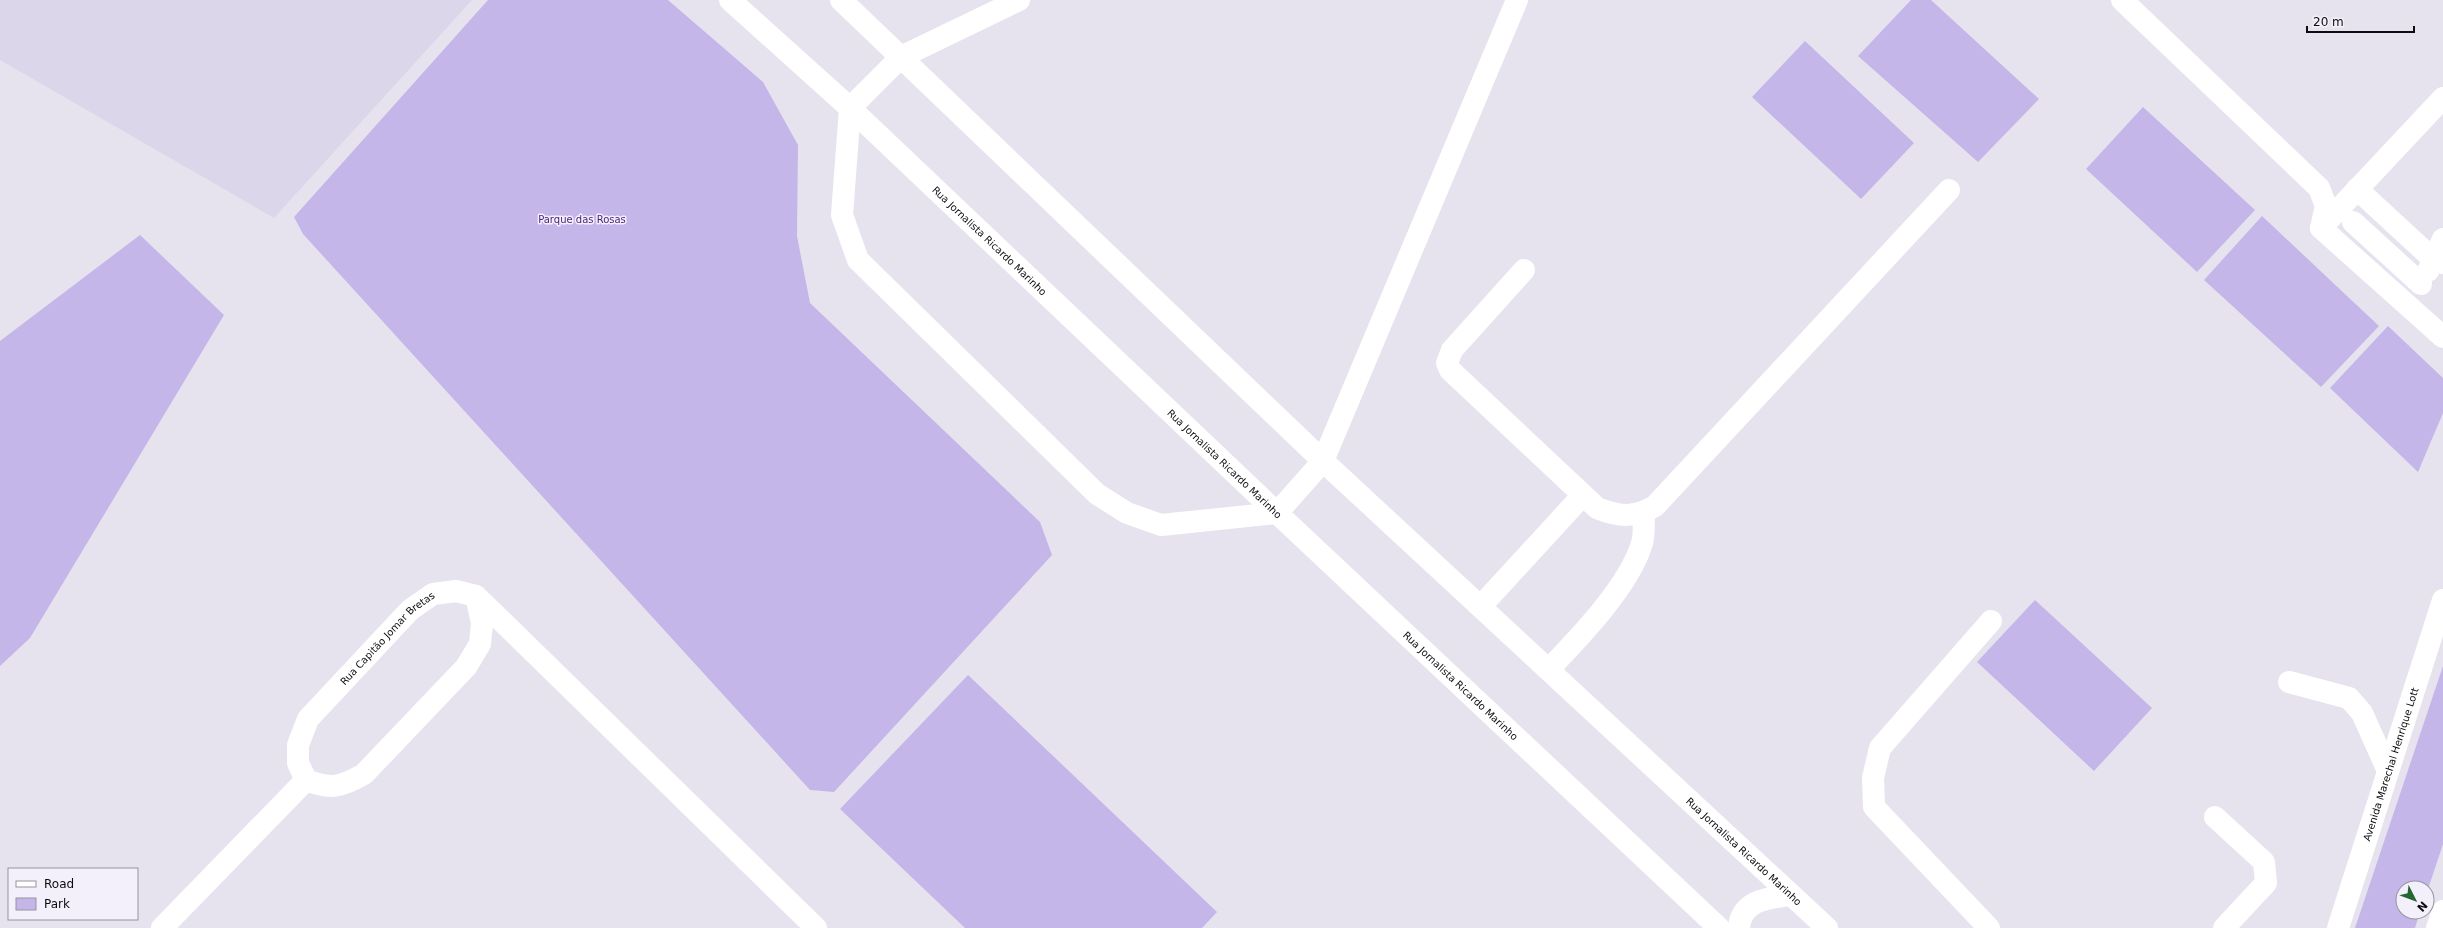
<svg xmlns="http://www.w3.org/2000/svg" width="2443" height="928" viewBox="0 0 2443 928" font-family="'DejaVu Sans',sans-serif">
<rect width="100%" height="100%" fill="#e6e3ef"/>
<path fill="#dbd6e9" d="M 0,0 L 472,0 L 274,218 L 0,60 Z"/>
<g fill="#c4b6e9">
<path d="M 488,0 L 668,0 L 763,82 L 798,145 L 797,236 L 810,303 L 1040,522 L 1052,555 L 834,792 L 810,790 L 303,234 L 294,217 Z"/>
<path d="M 1911,0 L 1931,0 L 2039,99 L 1978,162 L 1858,56 Z"/>
<path d="M 1805,41 L 1914,143 L 1861,199 L 1752,97 Z"/>
<path d="M 2143,107 L 2255,210 L 2197,272 L 2086,169 Z"/>
<path d="M 2262,216 L 2379,326 L 2321,387 L 2204,280 Z"/>
<path d="M 140,235 L 224,315 L 30,638 L 0,666 L 0,341 Z"/>
<path d="M 2388,326 L 2443,378 L 2443,413 L 2418,472 L 2330,388 Z"/>
<path d="M 2035,600 L 2152,708 L 2094,771 L 1977,662 Z"/>
<path d="M 2443,666 L 2443,844 L 2427,892 L 2427,888 L 2403,888 L 2403,912 L 2420,912 L 2415,928 L 2355,928 Z"/>
<path d="M 968,675 L 1217,912 L 1202,928 L 965,928 L 840,809 Z"/>
</g>
<g fill="none" stroke-linecap="round" stroke-linejoin="round">
<g stroke="#fff" stroke-width="22">
<path id="s1" d="M 730,0 L 850,108 L 1277,513 L 1719,928"/>
<path id="s2" d="M 841,0 L 1323,461 L 1827,928"/>
<path d="M 1019,0 L 901,57 L 850,108 L 842,215 L 858,260 L 1097,494 L 1127,513 L 1161,525 L 1277,513 L 1323,461 L 1517,0"/>
<path d="M 2122,0 L 2319,188 L 2326,206 L 2321,228 L 2443,337"/>
<path d="M 2357,189 L 2433,259 L 2443,263"/>
<path d="M 2353,222 L 2421,284"/>
<path d="M 2321,228 L 2443,98"/>
<path d="M 1524,270 L 1452,350 L 1447,363 L 1450,370 L 1597,508 C 1619,517 1635,518 1655,506 L 1949,190"/>
<path d="M 2428,271 L 2443,239"/>
<path id="s3" d="M 476,596 L 482,623 L 480,644 L 466,667 L 364,774 C 341,787 331,790 306,780 L 298,763 L 298,745 L 308,719 L 410,610 L 433,594 L 456,591 L 476,596 L 816,928"/>
<path d="M 1481,606 L 1583,495"/>
<path d="M 1549,669 C 1579,638 1630,585 1642,543 C 1645,534 1643,522 1644,512"/>
<path d="M 2289,682 L 2349,698 L 2362,713 L 2388,771"/>
<path d="M 2215,817 L 2264,862 L 2266,883 L 2224,928"/>
<path d="M 162,928 L 306,780"/>
<path d="M 1739,928 C 1741,900 1768,898 1790,895"/>
<path d="M 1989,928 L 1874,807 L 1873,778 L 1880,748 L 1991,621"/>
<path id="s4" d="M 2338,928 L 2443,600"/>
<path d="M 2437,928 L 2443,911"/>
</g>
</g>
<g text-anchor="middle" dominant-baseline="central" stroke-width="3" stroke-linejoin="round" paint-order="stroke">
<g font-size="10" fill="#461f7b" stroke="#f3f0fc">
<text x="582" y="219">Parque das Rosas</text>
</g>
<g font-size="10" fill="#0c0b0f" stroke="#f3f0fc">
<text stroke="none"><textPath href="#s1" startOffset="354">Rua Jornalista Ricardo Marinho</textPath></text>
<text stroke="none"><textPath href="#s1" startOffset="678">Rua Jornalista Ricardo Marinho</textPath></text>
<text stroke="none"><textPath href="#s3" startOffset="463">Rua Capitão Jomar Bretas</textPath></text>
<text stroke="none"><textPath href="#s1" startOffset="1002">Rua Jornalista Ricardo Marinho</textPath></text>
<text stroke="none"><textPath href="#s4" startOffset="172">Avenida Marechal Henrique Lott</textPath></text>
<text stroke="none"><textPath href="#s2" startOffset="1241">Rua Jornalista Ricardo Marinho</textPath></text>
</g>
</g>
<rect x="8" y="868" width="130" height="52" fill="#f3f0fc" stroke="#97949d"/>
<rect x="16" y="881" width="20" height="6" fill="#ffffff" stroke="#97949d"/>
<text x="44" y="888" font-size="12" fill="#0c0b0f">Road</text>
<rect x="16" y="898" width="20" height="12" fill="#c4b6e9" stroke="#97949d"/>
<text x="44" y="908" font-size="12" fill="#0c0b0f">Park</text>
<g transform="translate(2415 900) rotate(132)"><circle r="19" fill="#f3f0fc" stroke="#97949d"/>
<path d="M0-3L7 15L0 10L-7 15Z" fill="#246731"/>
<text y="-6" font-size="11" font-weight="bold" text-anchor="middle" fill="#0c0b0f">N</text>
</g>
<path d="M2307 26v6h107v-6" fill="none" stroke="#0c0b0f" stroke-width="2"/>
<text x="2313" y="26" font-size="12" fill="#0c0b0f" stroke="#f3f0fc" stroke-width="3" paint-order="stroke">20 m</text>
</svg>
